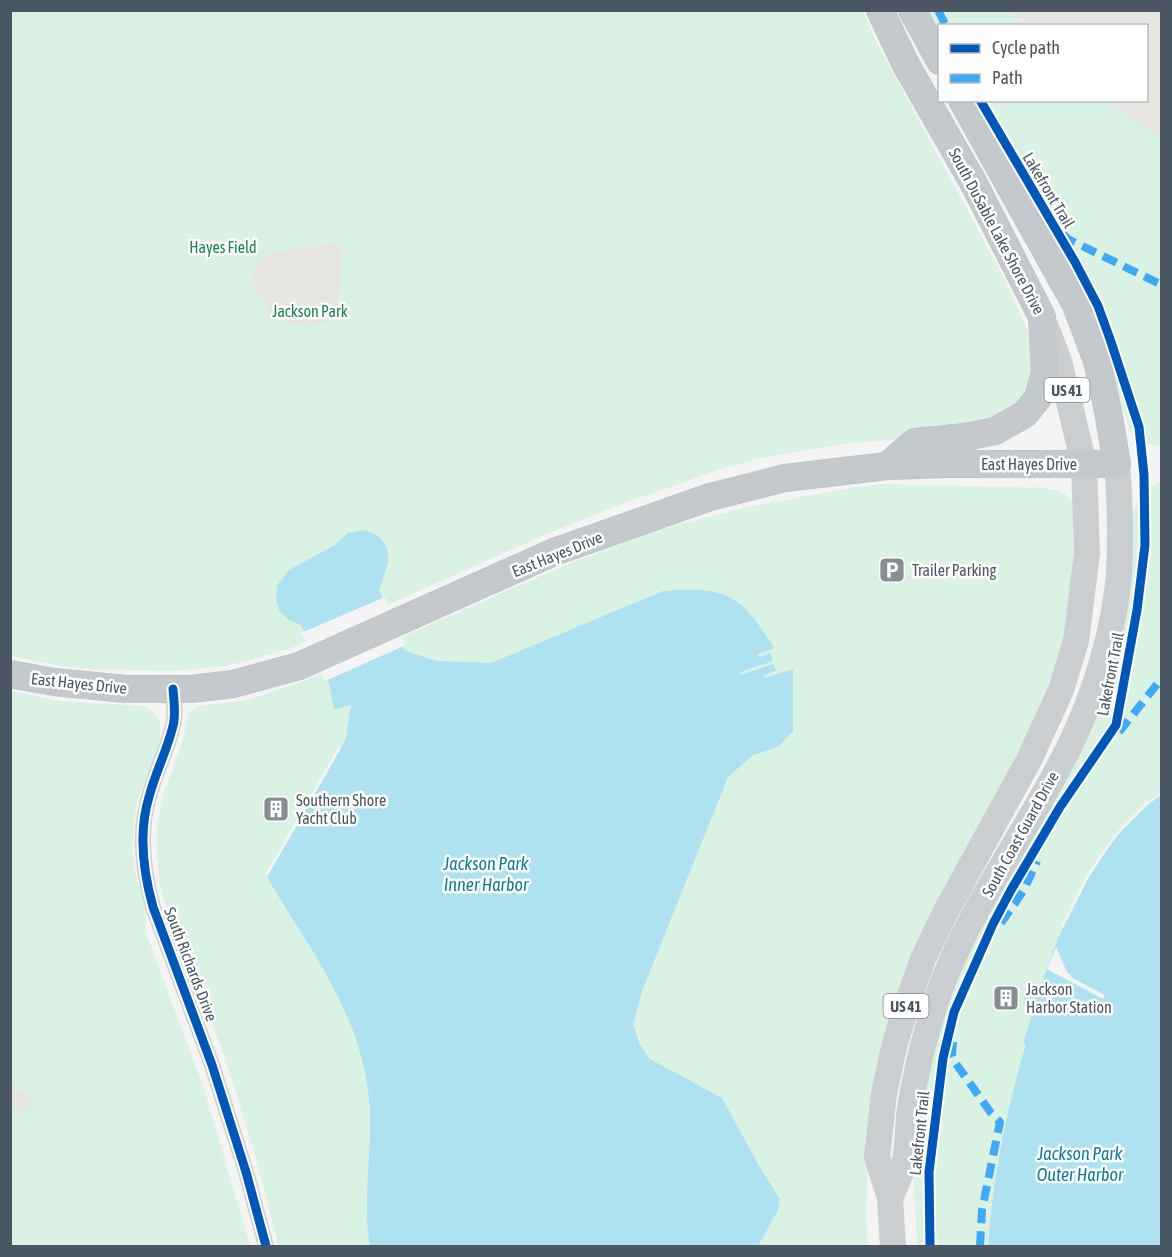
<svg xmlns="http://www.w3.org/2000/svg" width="1172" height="1257" viewBox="0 0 1172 1257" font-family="'Asap Condensed',sans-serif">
<rect width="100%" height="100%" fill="#f4f4f4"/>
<g fill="#d9f2e3">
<path d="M 10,11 L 863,11 L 878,45 L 1004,278 L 1036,350 L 1039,365 L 1016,415 L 911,438 L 853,443 L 801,451 L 756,459 L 718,470 L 614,507 L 542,536 L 289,649 L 226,666 L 172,671 L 90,669 L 65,667 L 11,656 Z"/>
<path d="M 927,11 L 1161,11 L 1161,447 L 1141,442 L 1136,439 L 1129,430 L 1113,370 L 1090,305 L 1074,271 L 977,101 L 1146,100 L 1146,26 L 940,26 L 939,33 Z"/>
<path d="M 1161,483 L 1161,1246 L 917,1246 L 914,1180 L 919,1104 L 954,977 L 1015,859 L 1132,562 C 1132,544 1129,509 1141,495 C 1145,489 1154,485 1161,483 Z"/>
<path d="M 882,484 L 1043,488 C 1055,490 1066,491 1073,502 L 1076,562 L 1067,632 L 1043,706 L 968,850 L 868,1149 L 866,1217 L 868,1246 L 279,1246 L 253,1148 L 225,1058 L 163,898 C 155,861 153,823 166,787 C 175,762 185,739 189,712 L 199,706 L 247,700 L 299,683 L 561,567 L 641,536 L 684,523 L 753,506 L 851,488 Z"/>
<path d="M 10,691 L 60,701 L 143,706 C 182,718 145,774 138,799 C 133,820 131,846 134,867 C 138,885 150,913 145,930 L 203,1086 L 250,1246 L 11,1246 Z"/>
</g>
<g fill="#e7e6e1">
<path d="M 1010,11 L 1161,11 L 1161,138 L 1107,101 L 1146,100 L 1146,26 L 1025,25 Z"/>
<path d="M 337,243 L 342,248 C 341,262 341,305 333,316 C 329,323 321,324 313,325 C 307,326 297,326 290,324 C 268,316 235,274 265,256 C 273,251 325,245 337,243 Z"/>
<path d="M 11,1078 L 15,1082 L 17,1091 L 27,1095 L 31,1101 L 30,1107 L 20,1113 L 11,1111 Z"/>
</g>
<g fill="#aee2f0">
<path d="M 363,530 C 381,533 392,547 387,566 C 385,574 381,582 379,590 L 405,651 L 437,661 L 491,663 L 663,591 C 727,586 741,594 774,648 L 757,655 L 758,657 L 770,653 L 773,661 L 741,672 L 741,675 L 773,664 L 776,671 L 764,675 L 765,678 L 793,669 L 793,731 L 778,747 L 753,755 L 728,777 L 642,991 L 633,1025 L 640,1045 L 650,1059 L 722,1098 L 759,1166 L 780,1199 L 778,1210 L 758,1246 L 370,1246 C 362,1200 372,1155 370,1109 C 364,1016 312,954 267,877 L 341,748 L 346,738 L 351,705 L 334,710 L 329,683 L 301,625 L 289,620 L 279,610 L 276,598 L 278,584 L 289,570 L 335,545 L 348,533 Z"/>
<path d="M 1161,795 L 1161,1246 L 988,1246 C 993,1177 1006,1111 1026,1044 L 1023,1043 L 1033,1012 L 1030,1010 L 1030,1008 L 1023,1005 L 1028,989 L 1035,991 L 1037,989 L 1040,990 C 1061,921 1101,836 1161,795 Z"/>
</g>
<g fill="#f4f4f4">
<path d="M 385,597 L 406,645 L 325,681 L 301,633 Z"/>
<path d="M 338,747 L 341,748 L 267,877 L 265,875 Z"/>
<path d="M 1162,792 L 1161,795 L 1148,804 L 1115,838 L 1089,877 L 1063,928 L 1061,927 L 1086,875 L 1113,836 L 1146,802 Z"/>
<path d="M 1056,947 L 1067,972 L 1074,979 L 1105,995 L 1103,999 L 1047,969 Z"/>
</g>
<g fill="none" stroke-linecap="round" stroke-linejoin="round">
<defs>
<g id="trunk">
<path d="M 880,10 L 906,65 L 973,182 L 1042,317 L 1045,373 L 1038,398 L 1025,414 L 995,431 L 966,437 L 915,442 L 887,466"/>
<path d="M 912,10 L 940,61"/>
<path d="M 10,674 L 54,682 L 126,689 L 191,689 L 233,684 L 299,666 L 554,552 L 710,497 L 785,478 L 887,466 L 949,464 L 1117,464 L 1108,411 L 1097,361 L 1076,305 L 962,100"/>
</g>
</defs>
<use href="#trunk" stroke="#b9bec3" stroke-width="28"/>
<path stroke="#ced0d2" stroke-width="16" d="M 173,689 C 174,701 176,714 173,726 C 167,751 155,773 149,797 C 138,833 143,871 153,907 L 212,1065 L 246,1172 L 266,1246"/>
<g stroke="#caced1" stroke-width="26">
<path d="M 890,1198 C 895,1186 902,1173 905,1160 C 909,1141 907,1121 911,1102 C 918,1060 929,1019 944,979 C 978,894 1034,821 1073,739 C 1096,690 1115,627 1119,573 C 1121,536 1120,500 1117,464"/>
<path d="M 893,1246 L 890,1198 L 877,1157 L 884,1094 L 894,1047 L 907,1004 L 923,959 L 945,913 L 1029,760 L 1061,690 L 1076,641 L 1087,553 L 1084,464 L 1059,361 L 1045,325"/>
</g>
<use href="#trunk" stroke="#c4c9cd" stroke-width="27"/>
<g stroke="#3fa9f5" stroke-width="8" stroke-dasharray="15 8" stroke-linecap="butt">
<path d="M 938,10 L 946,26"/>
<path d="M 1063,234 L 1068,239 L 1162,285"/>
<path d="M 1119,732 L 1162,678"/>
<path d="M 1001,923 L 1024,890 L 1037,861"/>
<path d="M 953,1042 L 952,1055 L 954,1061 L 991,1113 L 1000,1122 L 982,1210 L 980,1246"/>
</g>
<defs>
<g id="cycleway">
<path d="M 173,689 C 174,701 176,714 173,726 C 167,751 155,773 149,797 C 138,833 143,871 153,907 L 212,1065 L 246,1172 L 266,1246"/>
<path d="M 930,1246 L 929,1172 L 943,1058 L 954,1012 L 993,924 L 1011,890 L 1060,807 L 1116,725 L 1137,610 L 1145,545 L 1144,475 L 1139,427 L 1110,339 L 1098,306 L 1075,262 L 980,100"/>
</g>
</defs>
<use href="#cycleway" stroke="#fff" stroke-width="13"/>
<use href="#cycleway" stroke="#0057b8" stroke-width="9"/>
</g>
<defs>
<symbol id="parking-square" viewBox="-11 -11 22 22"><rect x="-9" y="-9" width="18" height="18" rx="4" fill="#868d94" stroke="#fff"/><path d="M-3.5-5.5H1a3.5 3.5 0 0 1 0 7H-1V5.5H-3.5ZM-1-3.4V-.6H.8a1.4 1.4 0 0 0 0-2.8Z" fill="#fff"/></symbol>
<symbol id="building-square" viewBox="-11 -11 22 22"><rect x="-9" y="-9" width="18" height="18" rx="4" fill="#868d94" stroke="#fff"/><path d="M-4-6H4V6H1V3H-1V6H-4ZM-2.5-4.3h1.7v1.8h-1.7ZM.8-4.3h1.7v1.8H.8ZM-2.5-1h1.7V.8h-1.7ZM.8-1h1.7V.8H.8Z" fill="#fff"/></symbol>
</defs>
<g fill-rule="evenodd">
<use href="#parking-square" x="877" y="555" width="30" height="30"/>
<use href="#building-square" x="261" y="794" width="30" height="30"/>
<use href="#building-square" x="991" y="983" width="30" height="30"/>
</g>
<g text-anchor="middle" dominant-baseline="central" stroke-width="5" stroke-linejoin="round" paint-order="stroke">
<g fill="#fff" stroke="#808990" stroke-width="1.5">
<rect x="1044.5" y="378" width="45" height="24" rx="4.5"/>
<rect x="883.5" y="994" width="45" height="24" rx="4.5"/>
</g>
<g font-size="15" font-weight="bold" fill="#4a5661">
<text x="1067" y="390">US 41</text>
<text x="906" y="1006">US 41</text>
</g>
<g font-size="16" fill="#4a5661" stroke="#fff">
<text transform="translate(1049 190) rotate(59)">Lakefront Trail</text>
<text transform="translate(997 231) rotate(62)">South DuSable Lake Shore Drive</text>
<text x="1029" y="464">East Hayes Drive</text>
<text transform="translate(557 554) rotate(-22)">East Hayes Drive</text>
<text transform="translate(1110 674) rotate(-79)">Lakefront Trail</text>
<text transform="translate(79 683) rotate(6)">East Hayes Drive</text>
<text transform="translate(1020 834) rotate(-61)">South Coast Guard Drive</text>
<text transform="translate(191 964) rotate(69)">South Richards Drive</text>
<text transform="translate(919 1133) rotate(-84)">Lakefront Trail</text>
</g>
<g font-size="16" fill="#17864f" stroke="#fff">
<text x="223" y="247">Hayes Field</text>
<text x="310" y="311">Jackson Park</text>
</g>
<g font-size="16" fill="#4a5661" stroke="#fff" text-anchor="start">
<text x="912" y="570">Trailer Parking</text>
<text x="296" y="800">Southern Shore<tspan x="296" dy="18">Yacht Club</tspan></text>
<text x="1026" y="989">Jackson<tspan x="1026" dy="18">Harbor Station</tspan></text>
</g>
<g font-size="18" font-style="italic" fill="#0c7c9b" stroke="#fff">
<text x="486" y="863">Jackson Park<tspan x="486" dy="21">Inner Harbor</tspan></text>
<text x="1080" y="1153">Jackson Park<tspan x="1080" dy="21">Outer Harbor</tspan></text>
</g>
</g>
<rect width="1172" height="1257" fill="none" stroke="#4a5661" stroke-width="24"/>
<rect x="938" y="24" width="210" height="78" fill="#ffffff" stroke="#b7bbc0" stroke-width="1.5"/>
<rect x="950" y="44" width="30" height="9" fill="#0057b8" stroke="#b7bbc0" stroke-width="1.5"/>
<text x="992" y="54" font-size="18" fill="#4a5661">Cycle path</text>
<rect x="950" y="74" width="30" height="9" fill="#3fa9f5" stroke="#b7bbc0" stroke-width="1.5"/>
<text x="992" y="84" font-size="18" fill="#4a5661">Path</text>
</svg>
